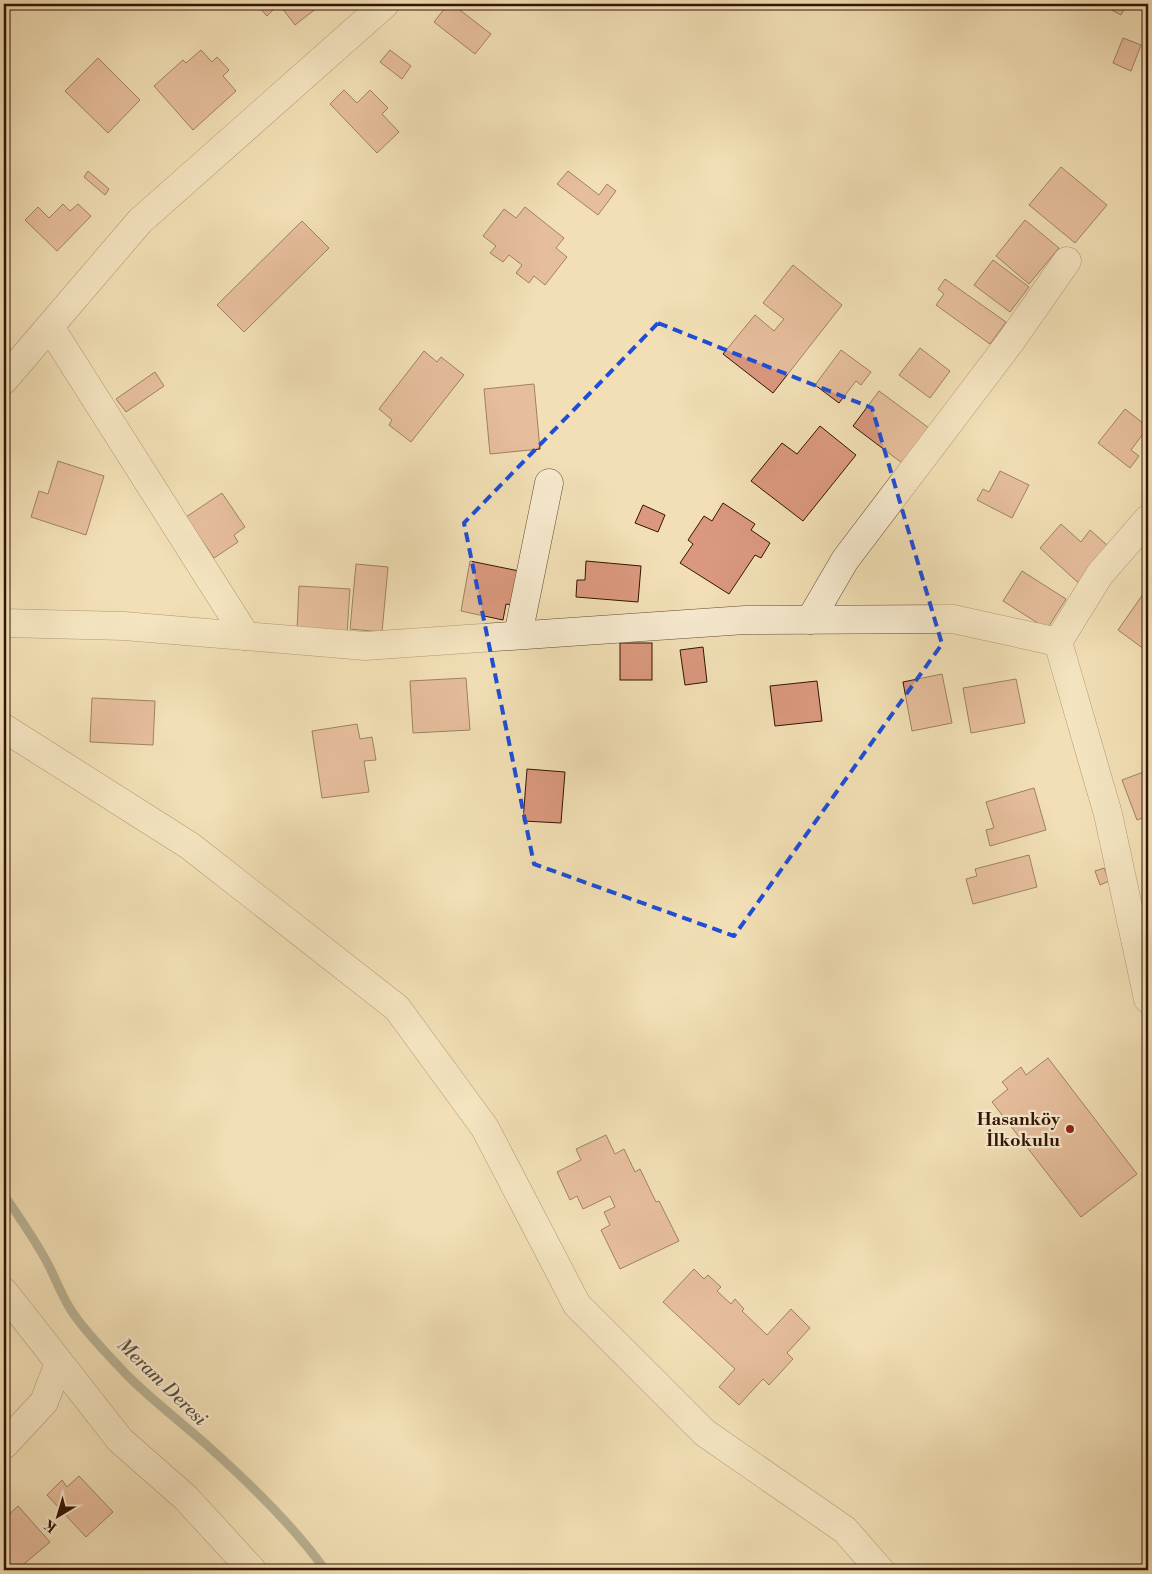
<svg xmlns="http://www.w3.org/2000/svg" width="1152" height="1574" viewBox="0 0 1152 1574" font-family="'Libre Bodoni',serif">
<rect width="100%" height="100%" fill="#f2dfb5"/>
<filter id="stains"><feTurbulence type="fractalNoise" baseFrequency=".004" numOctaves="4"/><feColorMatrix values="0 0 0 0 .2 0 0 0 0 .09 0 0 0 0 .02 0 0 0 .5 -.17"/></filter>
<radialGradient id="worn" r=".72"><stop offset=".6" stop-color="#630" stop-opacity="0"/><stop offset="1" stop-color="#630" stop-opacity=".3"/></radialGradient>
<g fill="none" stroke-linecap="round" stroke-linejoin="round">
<path stroke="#727967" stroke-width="9" d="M 4,1195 C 20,1218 36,1241 49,1266 C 56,1280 62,1296 71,1310 C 84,1331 110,1357 128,1376 C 153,1401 181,1422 208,1446 C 247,1481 295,1527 325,1570"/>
</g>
<g fill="#da987e" stroke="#331402">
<path d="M 256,4 L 272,4 L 276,7 L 267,16 Z"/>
<path d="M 279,4 L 322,4 L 295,25 Z"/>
<path d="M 448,4 L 452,4 L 491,34 L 475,54 L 434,22 Z"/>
<path d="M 533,4 L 545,4 L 540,9 Z"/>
<path d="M 1100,4 L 1127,4 L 1121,15 Z"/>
<path d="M 1123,38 L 1141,45 L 1131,71 L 1113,63 Z"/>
<path d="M 201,50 L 212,62 L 217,57 L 229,70 L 223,76 L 236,91 L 193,130 L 154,86 L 183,60 L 186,63 Z"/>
<path d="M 390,50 L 411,66 L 402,79 L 380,62 Z"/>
<path d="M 98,58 L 140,100 L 108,133 L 65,91 Z"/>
<path d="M 344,90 L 357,103 L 370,90 L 388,108 L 382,114 L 399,132 L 377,153 L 330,104 Z"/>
<path d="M 1061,167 L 1107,205 L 1075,243 L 1029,205 Z"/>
<path d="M 88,171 L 109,189 L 105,195 L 84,177 Z"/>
<path d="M 568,171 L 599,195 L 607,184 L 616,191 L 598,215 L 557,184 Z"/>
<path d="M 63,204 L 70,211 L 78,204 L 91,216 L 57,251 L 25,220 L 38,207 L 49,218 Z"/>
<path d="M 525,207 L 564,238 L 556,248 L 567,257 L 545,285 L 534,276 L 529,283 L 516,273 L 522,265 L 509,255 L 503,262 L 490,253 L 496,246 L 483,236 L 504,209 L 516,218 Z"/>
<path d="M 1025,220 L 1059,248 L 1029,284 L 996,256 Z"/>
<path d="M 302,221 L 329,248 L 244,332 L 217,305 Z"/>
<path d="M 993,260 L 1029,287 L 1010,312 L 974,285 Z"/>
<path d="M 793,265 L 842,305 L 773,393 L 723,354 L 755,315 L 774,331 L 784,319 L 763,303 Z"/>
<path d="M 945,279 L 1006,322 L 990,344 L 936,305 L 944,294 L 938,289 Z"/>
<path d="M 920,348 L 950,371 L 930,398 L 899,375 Z"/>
<path d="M 841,350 L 871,372 L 861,385 L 856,381 L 839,403 L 815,385 Z"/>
<path d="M 424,351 L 437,362 L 441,357 L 464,375 L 411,442 L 389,425 L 392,420 L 379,409 Z"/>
<path d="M 155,372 L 164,386 L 126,412 L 116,399 Z"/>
<path d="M 534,384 L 540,449 L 490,454 L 484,389 Z"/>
<path d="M 879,391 L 929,428 L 902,463 L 853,426 Z"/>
<path d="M 1125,409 L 1148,427 L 1131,450 L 1139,456 L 1130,468 L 1098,443 Z"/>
<path d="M 820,426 L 856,455 L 803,521 L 751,481 L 782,443 L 797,454 Z"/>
<path d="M 58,461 L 104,476 L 86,535 L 31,517 L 39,491 L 48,494 Z"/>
<path d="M 1000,471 L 1029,485 L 1012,518 L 977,500 L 983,489 L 989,492 Z"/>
<path d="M 222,493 L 245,527 L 234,535 L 238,542 L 214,558 L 186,517 Z"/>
<path d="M 723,503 L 755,524 L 751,530 L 770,543 L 761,558 L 755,555 L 729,594 L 680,563 L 693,544 L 688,540 L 704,516 L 712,521 Z"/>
<path d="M 643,505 L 665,515 L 658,532 L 635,523 Z"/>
<path d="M 1061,524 L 1081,542 L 1090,530 L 1115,552 L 1083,587 L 1040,548 Z"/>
<path d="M 470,561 L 519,571 L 512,605 L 506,604 L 503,620 L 461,611 Z"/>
<path d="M 586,561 L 641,566 L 638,602 L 576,597 L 577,580 L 585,580 Z"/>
<path d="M 356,564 L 388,567 L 382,632 L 350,629 Z"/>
<path d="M 1022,571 L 1066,599 L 1047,629 L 1003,601 Z"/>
<path d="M 299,586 L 350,589 L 347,634 L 297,630 Z"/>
<path d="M 1148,587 L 1148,652 L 1118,630 Z"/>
<rect x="620" y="643" width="32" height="37"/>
<path d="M 703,647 L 707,682 L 685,685 L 680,650 Z"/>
<path d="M 942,674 L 952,723 L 912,731 L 903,682 Z"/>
<path d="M 466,678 L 470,730 L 413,733 L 410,681 Z"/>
<path d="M 1016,679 L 1025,723 L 971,733 L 963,688 Z"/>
<path d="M 817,681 L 822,721 L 775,726 L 770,686 Z"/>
<path d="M 92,698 L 155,701 L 153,745 L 90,742 Z"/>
<path d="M 357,724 L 360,739 L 372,737 L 376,760 L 364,761 L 369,792 L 322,798 L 312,731 Z"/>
<path d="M 527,769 L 565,772 L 561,823 L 523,821 Z"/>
<path d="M 1146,771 L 1148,777 L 1148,816 L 1137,820 L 1122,780 Z"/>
<path d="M 1034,788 L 1046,830 L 990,846 L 986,830 L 994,828 L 986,802 Z"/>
<path d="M 1029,855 L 1037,887 L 973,904 L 966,879 L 977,876 L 975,869 Z"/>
<path d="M 1104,868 L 1109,881 L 1100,885 L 1095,871 Z"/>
<path d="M 1048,1058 L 1137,1174 L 1081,1217 L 992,1102 L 1008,1089 L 1002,1082 L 1021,1067 L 1026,1075 Z"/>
<path d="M 606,1135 L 615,1154 L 624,1149 L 635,1172 L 640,1169 L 656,1202 L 659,1201 L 679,1241 L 620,1269 L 601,1230 L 610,1225 L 604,1212 L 615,1207 L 610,1196 L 583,1209 L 577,1196 L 570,1200 L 557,1172 L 581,1160 L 576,1149 Z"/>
<path d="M 694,1269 L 704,1279 L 708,1275 L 721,1287 L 717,1291 L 731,1304 L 735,1299 L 744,1309 L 742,1311 L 767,1335 L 791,1309 L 810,1328 L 787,1353 L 793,1359 L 769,1385 L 763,1379 L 739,1405 L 719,1387 L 735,1369 L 663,1302 Z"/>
<path d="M 79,1476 L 113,1512 L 86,1537 L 47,1495 L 62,1480 L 67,1487 Z"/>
<path d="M 18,1506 L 50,1542 L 17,1570 L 12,1570 L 4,1561 L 4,1519 Z"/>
<path d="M 813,1564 L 819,1570 L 808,1570 Z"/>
</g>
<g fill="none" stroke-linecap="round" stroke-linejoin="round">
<defs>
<g id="minor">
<path d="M 50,327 L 246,636"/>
<path d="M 4,380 L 140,221 L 385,4"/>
<path d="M 810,620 L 845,560 L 1011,341 L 1067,261"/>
<path d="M 4,623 L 124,626 L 365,646 L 745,620 L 953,619 L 1058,642 L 1108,814 L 1148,999"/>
<path d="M 518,635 L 549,483"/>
<path d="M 1058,642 L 1100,574 L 1148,519"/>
<path d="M 4,728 L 190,846 L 397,1008 L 485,1128 L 577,1305 L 705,1433 L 845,1530 L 880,1570"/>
<path d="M 4,1292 L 120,1440 L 186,1498 L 252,1570"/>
<path d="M 4,1445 L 44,1402 L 59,1363"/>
</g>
</defs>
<use href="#minor" stroke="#63472f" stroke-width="29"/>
<use href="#minor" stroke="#f7eacf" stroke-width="28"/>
</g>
<path d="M0 0H1152V1574H0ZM 658,323 L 872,408 L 942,644 L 734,936 L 534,864 L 464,523 Z" fill="#f2dfb5" fill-opacity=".55" fill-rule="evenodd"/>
<path fill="none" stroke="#1d4ed8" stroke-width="4" stroke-dasharray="10 6" stroke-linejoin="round" d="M 658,323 L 872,408 L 942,644 L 734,936 L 534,864 L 464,523 Z"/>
<circle fill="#8f2418" stroke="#f7eacf" stroke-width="2" cx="1070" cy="1129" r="5"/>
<g text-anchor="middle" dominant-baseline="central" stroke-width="4.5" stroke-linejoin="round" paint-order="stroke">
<g font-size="18" font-weight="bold" fill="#331402" stroke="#f7eacf" text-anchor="end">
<text x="1060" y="1119">Hasanköy<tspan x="1060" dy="21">İlkokulu</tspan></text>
</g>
<g font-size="19" font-style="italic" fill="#584f3d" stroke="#f7eacf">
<text transform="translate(162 1382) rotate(44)">Meram Deresi</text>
</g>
</g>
<rect width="1152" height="1574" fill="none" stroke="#f2dfb5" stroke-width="20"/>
<rect x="5" y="5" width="1142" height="1564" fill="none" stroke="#331402" stroke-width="2.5"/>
<rect x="10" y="10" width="1132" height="1554" fill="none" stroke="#331402"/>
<g transform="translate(58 1516) rotate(218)" stroke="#f7eacf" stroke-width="4" paint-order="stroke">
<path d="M0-4L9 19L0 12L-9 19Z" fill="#331402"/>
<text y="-8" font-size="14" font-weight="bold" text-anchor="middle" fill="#331402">K</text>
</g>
<rect width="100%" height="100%" filter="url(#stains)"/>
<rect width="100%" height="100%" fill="url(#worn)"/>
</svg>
